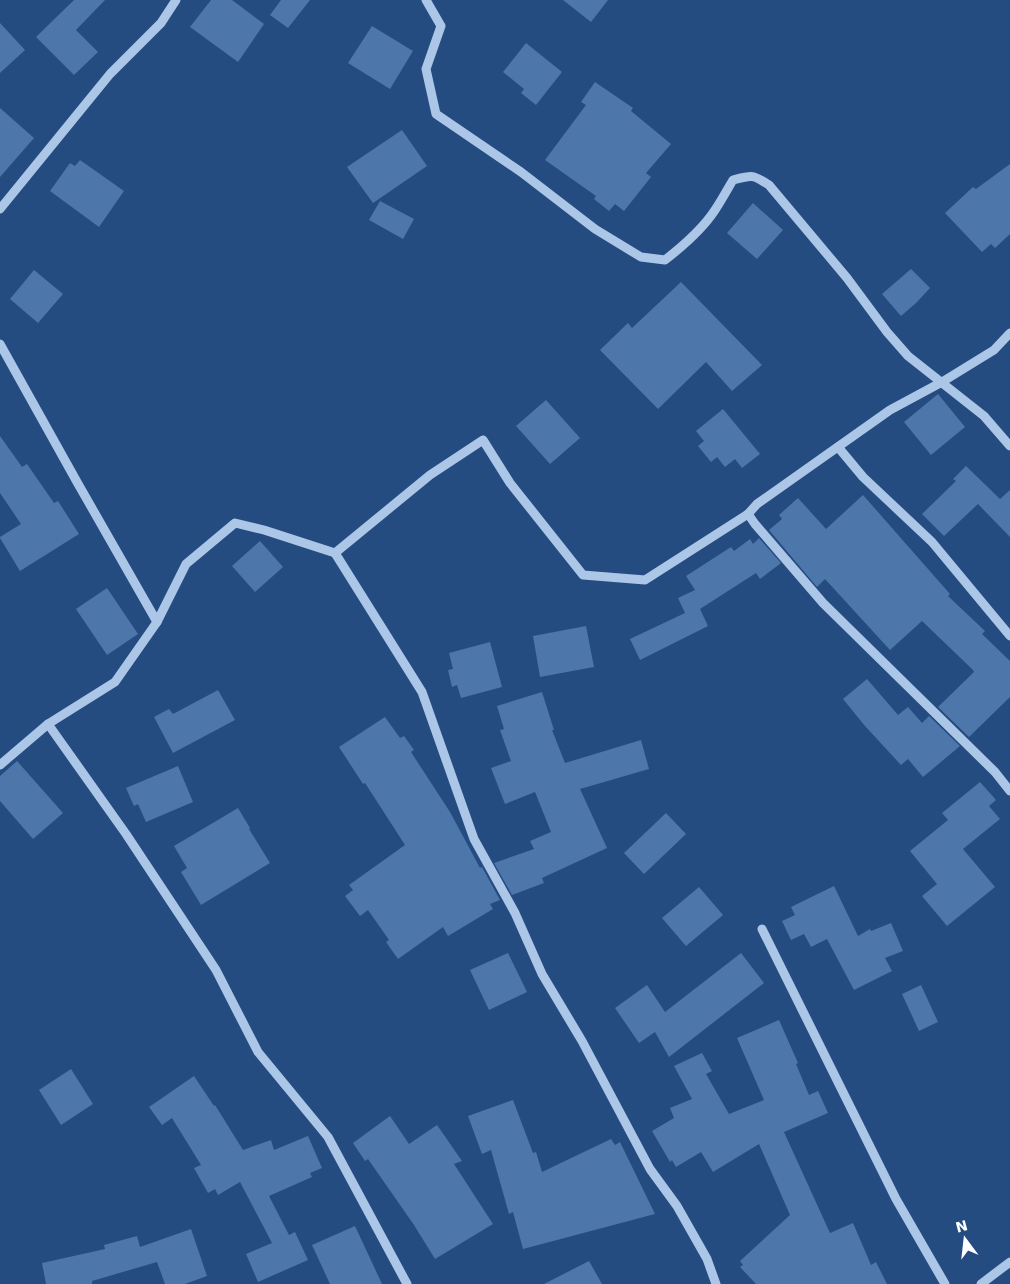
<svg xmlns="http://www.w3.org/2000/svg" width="1010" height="1284" viewBox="0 0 1010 1284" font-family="'DejaVu Sans',sans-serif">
<rect width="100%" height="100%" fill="#244c81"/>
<g fill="#4d76aa">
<path d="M 74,0 L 105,0 L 76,30 L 98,52 L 74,75 L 36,37 Z"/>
<path d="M 211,0 L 232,0 L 264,24 L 238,62 L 190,27 Z"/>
<path d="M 281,0 L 310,0 L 288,28 L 270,15 Z"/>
<path d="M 563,0 L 608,0 L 591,22 Z"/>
<path d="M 0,23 L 25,50 L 0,73 Z"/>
<path d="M 372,26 L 413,51 L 390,89 L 348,63 Z"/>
<path d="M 526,43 L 562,72 L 536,105 L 521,93 L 524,89 L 503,72 Z"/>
<path d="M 595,82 L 633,108 L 631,111 L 671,144 L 646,173 L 651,177 L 624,211 L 615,204 L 609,211 L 594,199 L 596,196 L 545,160 L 586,105 L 581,102 Z"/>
<path d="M 0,108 L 34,138 L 0,177 Z"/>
<path d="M 402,130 L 427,166 L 373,203 L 347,167 Z"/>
<path d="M 80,160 L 124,191 L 99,227 L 50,191 L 70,163 L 75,166 Z"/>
<path d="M 1010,164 L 1010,234 L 995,248 L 991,244 L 982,252 L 945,213 L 973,187 L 976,189 Z"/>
<path d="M 380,201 L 414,219 L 403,239 L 369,220 Z"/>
<path d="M 753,203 L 783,230 L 757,259 L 727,233 Z"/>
<path d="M 911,269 L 930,288 L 916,303 L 901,316 L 882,294 Z"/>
<path d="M 34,270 L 63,294 L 38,323 L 10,299 Z"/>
<path d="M 681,282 L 762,365 L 732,391 L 706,362 L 658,409 L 600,350 L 628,323 L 632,328 Z"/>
<path d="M 938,394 L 965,427 L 931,455 L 904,422 Z"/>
<path d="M 546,400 L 580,438 L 550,464 L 516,426 Z"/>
<path d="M 723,409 L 760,454 L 742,468 L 735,459 L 725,467 L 717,457 L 711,462 L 698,446 L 704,441 L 696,431 Z"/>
<path d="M 0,436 L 22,467 L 27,464 L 54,503 L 58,501 L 79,534 L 20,571 L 0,538 L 0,537 L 21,524 L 0,493 Z"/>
<path d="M 966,466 L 1000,499 L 1010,490 L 1010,537 L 978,504 L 944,536 L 922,514 L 956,481 L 953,479 Z"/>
<path d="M 863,495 L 950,594 L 948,596 L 985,631 L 982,634 L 1010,661 L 1010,697 L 969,737 L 938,707 L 974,672 L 973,670 L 922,621 L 890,650 L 825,579 L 817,587 L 769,530 L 782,519 L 779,515 L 798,498 L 826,529 Z"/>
<path d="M 759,538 L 781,563 L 760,579 L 756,573 L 700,609 L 708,626 L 640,660 L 630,639 L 685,613 L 678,598 L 695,590 L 686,576 L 731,547 L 734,551 L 750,539 L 753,544 Z"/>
<path d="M 260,541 L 283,567 L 255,592 L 232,566 Z"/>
<path d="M 107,588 L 138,634 L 107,655 L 76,609 Z"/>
<path d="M 586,626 L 594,667 L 540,677 L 533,636 Z"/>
<path d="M 490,642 L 502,687 L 461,698 L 457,685 L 452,687 L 448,670 L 453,669 L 449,653 Z"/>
<path d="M 867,679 L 898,715 L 908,707 L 922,723 L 929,716 L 960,746 L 923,777 L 908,759 L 901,765 L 865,726 L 843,699 Z"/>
<path d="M 218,690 L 235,720 L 173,753 L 154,717 L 169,709 L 173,714 Z"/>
<path d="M 542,692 L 554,730 L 552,730 L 565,763 L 641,740 L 649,769 L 580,789 L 607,848 L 542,878 L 544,883 L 512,895 L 494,863 L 534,849 L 530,841 L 551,832 L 535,792 L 505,804 L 491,768 L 511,761 L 500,730 L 504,729 L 497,706 Z"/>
<path d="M 385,717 L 400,738 L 404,736 L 414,750 L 411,752 L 450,812 L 480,868 L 482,867 L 500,900 L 490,904 L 493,909 L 448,936 L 443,927 L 398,959 L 386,942 L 389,940 L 368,910 L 360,916 L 345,896 L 353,890 L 349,885 L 405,845 L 365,783 L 363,784 L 339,747 Z"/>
<path d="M 17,761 L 63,813 L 33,839 L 0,801 L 0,776 Z"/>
<path d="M 178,766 L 193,802 L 146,822 L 138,804 L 134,806 L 126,788 Z"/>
<path d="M 980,782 L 996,800 L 989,806 L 1000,819 L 963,849 L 995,887 L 947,926 L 922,896 L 937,884 L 910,851 L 948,820 L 942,813 Z"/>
<path d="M 238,808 L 250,828 L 249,829 L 270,863 L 201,905 L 181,872 L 187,868 L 174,846 Z"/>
<path d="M 666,813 L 686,834 L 644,874 L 624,853 Z"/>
<path d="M 834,886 L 858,936 L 870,929 L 871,931 L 891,923 L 903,951 L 885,958 L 892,971 L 854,990 L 827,939 L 811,947 L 804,934 L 791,940 L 782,921 L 795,915 L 791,907 Z"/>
<path d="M 699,887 L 723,915 L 686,946 L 662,918 Z"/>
<path d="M 508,953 L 527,992 L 489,1010 L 470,970 Z"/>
<path d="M 741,953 L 764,983 L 669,1057 L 655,1032 L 639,1043 L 615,1008 L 647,985 L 665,1012 Z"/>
<path d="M 921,985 L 938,1022 L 919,1031 L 902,994 Z"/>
<path d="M 779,1020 L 798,1063 L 796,1064 L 809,1095 L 818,1091 L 828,1113 L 784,1132 L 830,1233 L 853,1223 L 871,1265 L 876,1262 L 887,1284 L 756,1284 L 740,1267 L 743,1265 L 740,1261 L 790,1215 L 759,1144 L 713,1172 L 701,1152 L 676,1167 L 672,1160 L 670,1162 L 652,1131 L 674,1118 L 670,1108 L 692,1099 L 674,1066 L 702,1053 L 712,1071 L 706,1074 L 729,1114 L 764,1100 L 737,1038 Z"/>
<path d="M 71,1069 L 93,1104 L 61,1125 L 39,1090 Z"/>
<path d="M 194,1076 L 214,1106 L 215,1105 L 243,1150 L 271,1140 L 274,1150 L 308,1136 L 322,1168 L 310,1173 L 312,1177 L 269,1196 L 289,1235 L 295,1232 L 308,1260 L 258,1282 L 246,1254 L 272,1243 L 240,1182 L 218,1195 L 215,1189 L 208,1193 L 194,1168 L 201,1165 L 172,1118 L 162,1125 L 149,1107 Z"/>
<path d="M 513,1100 L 533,1153 L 536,1152 L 542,1172 L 611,1139 L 615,1145 L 620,1142 L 655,1214 L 523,1249 L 513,1212 L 509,1214 L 491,1150 L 482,1154 L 468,1116 Z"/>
<path d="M 390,1116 L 409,1144 L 437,1125 L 462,1161 L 454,1164 L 493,1224 L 435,1259 L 414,1225 L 368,1159 L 365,1161 L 353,1143 Z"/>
<path d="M 355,1226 L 382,1284 L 330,1284 L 312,1245 Z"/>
<path d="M 191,1229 L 207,1276 L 185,1284 L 165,1284 L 157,1262 L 92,1281 L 92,1284 L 46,1284 L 42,1263 L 105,1249 L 104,1245 L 137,1236 L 140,1247 Z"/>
<path d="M 589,1261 L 602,1284 L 544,1284 Z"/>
</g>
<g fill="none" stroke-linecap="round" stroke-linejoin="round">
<g stroke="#acc6e7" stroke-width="9">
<path d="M 426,0 L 441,26 L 426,69 L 436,114 L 521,172 L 595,229 L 641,257 L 665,260 C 683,246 702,230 715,210 C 721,201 727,190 733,180 C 752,175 752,174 769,185 L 847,278 L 887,332 L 908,356 L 984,416 L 1010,446"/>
<path d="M 0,209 L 110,74 L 161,23 L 176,0"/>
<path d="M 1010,333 L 994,350 L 942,382 L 890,410 L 757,504 L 748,514 L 755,524 L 823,603 L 995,772 L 1010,791"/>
<path d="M 0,344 L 77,482 L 157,622 L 115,682 L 48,724 L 126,834 L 216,970 L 258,1052 L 328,1137 L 407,1284"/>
<path d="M 838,447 L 863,477 L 932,542 L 1010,636"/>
<path d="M 335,553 L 430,475 L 483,440 L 510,483 L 583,575 L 645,580 L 748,514"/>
<path d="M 157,622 L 186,564 L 235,523 L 264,530 L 335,553 L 422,692 L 474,839 L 515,913 L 542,974 L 582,1041 L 650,1169 L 677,1206 L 707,1259 L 716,1284"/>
<path d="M 0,765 L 48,724"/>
<path d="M 762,929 L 896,1199 L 945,1284"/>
<path d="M 981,1284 L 1010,1262"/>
</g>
</g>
<g transform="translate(965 1239) rotate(345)" stroke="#244c81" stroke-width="4" paint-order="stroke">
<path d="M0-4L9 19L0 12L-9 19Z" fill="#ffffff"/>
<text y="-8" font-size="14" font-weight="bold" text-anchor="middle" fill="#ffffff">N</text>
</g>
</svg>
